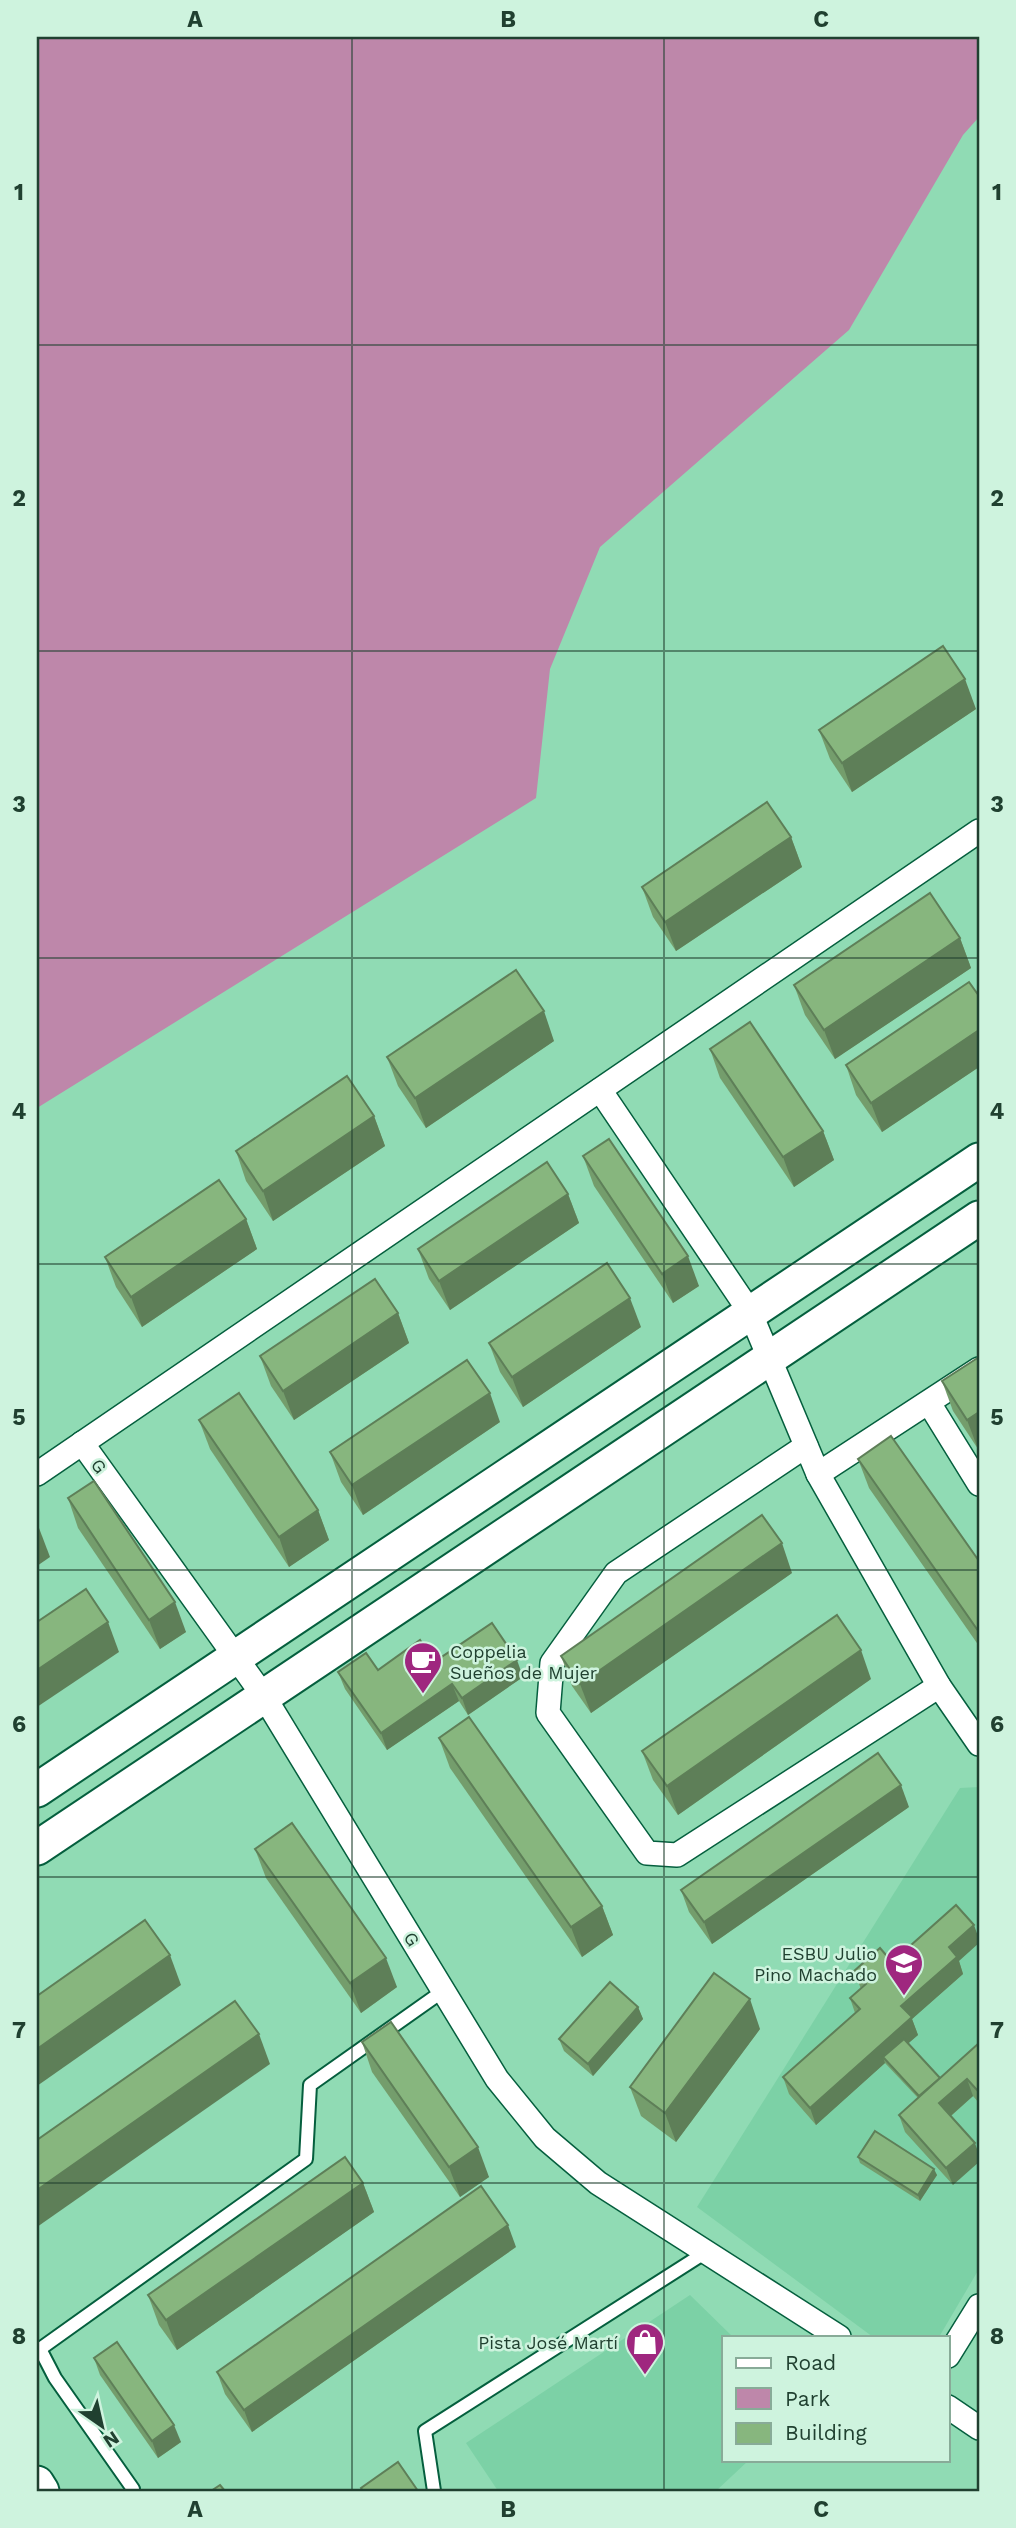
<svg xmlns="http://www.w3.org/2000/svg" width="1016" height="2528" viewBox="0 0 1016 2528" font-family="'Work Sans',sans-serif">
<rect width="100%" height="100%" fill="#90dbb4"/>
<g fill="#7cd1a6">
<path d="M 979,1787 L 979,2269 L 939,2337 L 873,2337 L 697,2207 L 960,1788 Z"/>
<path d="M 690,2295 L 733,2337 L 724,2337 L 724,2460 L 749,2460 L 716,2491 L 498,2491 L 466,2443 Z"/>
</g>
<path fill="#be87aa" d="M 37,37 L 979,37 L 979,117 L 963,135 L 849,330 L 600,547 L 550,669 L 536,798 L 37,1108 Z"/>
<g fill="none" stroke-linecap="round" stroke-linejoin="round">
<defs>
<g id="lane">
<path d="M 133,2489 L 55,2378 L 40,2349 L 306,2159 L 310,2085 L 443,1991"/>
<path d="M 434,2491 L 425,2431 L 706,2252"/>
</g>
<g id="street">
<path d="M 600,1090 L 750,1312 L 818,1474 L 939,1686 L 979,1744"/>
<path d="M 929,1403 L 979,1484"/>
<path d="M 82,1443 L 265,1698 L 497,2079 L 545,2138 L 598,2183 L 839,2337"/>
<path d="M 806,1446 L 616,1573 L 552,1663 L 548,1713 L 647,1853 L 677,1855 L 939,1686"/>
<path d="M 37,1474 L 979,831"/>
<path d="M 818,1474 L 979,1369"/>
<path d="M 948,2356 L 979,2306"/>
<path d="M 948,2407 L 979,2428"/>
</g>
<g id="secondary">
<path d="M 37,1790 L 979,1160"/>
<path d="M 37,1848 L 979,1218"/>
<path d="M 37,2483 L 42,2491"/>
</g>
</defs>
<use href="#lane" stroke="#055f3e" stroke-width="16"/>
<use href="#street" stroke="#055f3e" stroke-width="26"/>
<use href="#secondary" stroke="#055f3e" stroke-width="37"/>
<use href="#lane" stroke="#fff" stroke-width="12"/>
<use href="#street" stroke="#fff" stroke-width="23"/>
<use href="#secondary" stroke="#fff" stroke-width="33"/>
</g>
<g fill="#749d6c">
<path d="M 976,709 L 852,792 L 830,759 L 819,730 Z"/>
<path d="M 791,837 L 802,867 L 676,951 L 653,917 L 642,887 Z"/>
<path d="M 960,938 L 971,968 L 835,1059 L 805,1015 L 794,985 Z"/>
<path d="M 979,996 L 979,1067 L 882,1132 L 856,1095 L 846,1065 Z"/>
<path d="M 554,1041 L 426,1128 L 398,1086 L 387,1057 Z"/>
<path d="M 710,1049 L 823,1131 L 834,1160 L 794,1187 L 720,1078 Z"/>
<path d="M 374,1116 L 385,1146 L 273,1221 L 246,1181 L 236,1151 Z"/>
<path d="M 583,1156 L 699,1286 L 673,1303 L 594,1186 Z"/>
<path d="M 568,1194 L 579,1223 L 450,1310 L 429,1279 L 418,1249 Z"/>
<path d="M 246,1219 L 257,1249 L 142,1327 L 116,1287 L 105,1257 Z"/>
<path d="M 398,1313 L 409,1343 L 294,1420 L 271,1386 L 260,1356 Z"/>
<path d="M 641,1327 L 523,1407 L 500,1372 L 489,1343 Z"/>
<path d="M 979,1357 L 978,1449 L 953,1411 L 942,1381 Z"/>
<path d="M 199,1420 L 318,1510 L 329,1540 L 289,1567 L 210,1449 Z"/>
<path d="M 500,1422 L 363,1515 L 341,1482 L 330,1452 Z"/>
<path d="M 858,1459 L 979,1561 L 979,1646 L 869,1488 Z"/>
<path d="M 68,1498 L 186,1632 L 160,1649 L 78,1528 Z"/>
<path d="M 792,1573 L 591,1713 L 572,1686 L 561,1656 Z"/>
<path d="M 434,1662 L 523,1677 L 468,1715 L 459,1701 L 387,1750 L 345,1689 L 338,1672 L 378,1670 Z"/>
<path d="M 871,1679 L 678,1815 L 653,1780 L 642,1751 Z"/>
<path d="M 439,1738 L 602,1906 L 613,1935 L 582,1957 L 450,1768 Z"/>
<path d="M 909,1807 L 712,1944 L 689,1912 L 681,1890 Z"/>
<path d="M 255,1849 L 397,1987 L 361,2013 L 266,1878 Z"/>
<path d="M 959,1961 L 963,1974 L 912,2019 L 918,2035 L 908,2043 L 940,2078 L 979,2043 L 979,2103 L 973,2096 L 951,2116 L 953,2185 L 905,2132 L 899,2115 L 918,2098 L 885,2063 L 816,2125 L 789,2094 L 783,2077 L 855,2013 L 850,1998 L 861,1989 L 854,1971 L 892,1962 Z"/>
<path d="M 638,2007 L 643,2019 L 593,2076 L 564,2051 L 559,2039 Z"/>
<path d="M 760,2029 L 676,2142 L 641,2116 L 630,2087 Z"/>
<path d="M 362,2042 L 489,2177 L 460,2197 L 372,2072 Z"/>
<path d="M 858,2157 L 937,2175 L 920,2201 L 860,2163 Z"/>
<path d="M 363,2183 L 374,2212 L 177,2350 L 159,2325 L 148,2295 Z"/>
<path d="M 516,2247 L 252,2432 L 225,2394 L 217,2372 Z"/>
<path d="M 94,2358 L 181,2442 L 158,2458 L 100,2375 Z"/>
</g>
<g fill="#5e7f58">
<path d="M 965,679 L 976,709 L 852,792 L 842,763 Z"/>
<path d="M 791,837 L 802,867 L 676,951 L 665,922 Z"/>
<path d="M 960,938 L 971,968 L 835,1059 L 824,1030 Z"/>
<path d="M 544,1011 L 554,1041 L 426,1128 L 415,1098 Z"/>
<path d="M 979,1030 L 979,1067 L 882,1132 L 871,1103 Z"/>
<path d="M 374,1116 L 385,1146 L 273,1221 L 263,1191 Z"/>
<path d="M 823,1131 L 834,1160 L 794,1187 L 783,1157 Z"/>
<path d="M 568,1194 L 579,1223 L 450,1310 L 439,1281 Z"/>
<path d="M 246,1219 L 257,1249 L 142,1327 L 131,1297 Z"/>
<path d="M 688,1256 L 699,1286 L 673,1303 L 662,1274 Z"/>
<path d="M 630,1298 L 641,1327 L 523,1407 L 512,1377 Z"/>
<path d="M 398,1313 L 409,1343 L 294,1420 L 283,1391 Z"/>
<path d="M 490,1393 L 500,1422 L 363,1515 L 352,1485 Z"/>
<path d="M 979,1412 L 979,1449 L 978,1449 L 967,1420 Z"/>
<path d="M 318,1510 L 329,1540 L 289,1567 L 279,1537 Z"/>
<path d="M 39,1528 L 50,1557 L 37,1566 L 37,1529 Z"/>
<path d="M 782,1543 L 792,1573 L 591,1713 L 580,1684 Z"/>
<path d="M 175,1602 L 186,1632 L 160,1649 L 149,1620 Z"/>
<path d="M 108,1622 L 119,1652 L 37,1707 L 37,1670 Z"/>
<path d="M 861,1650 L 871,1679 L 678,1815 L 667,1786 Z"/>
<path d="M 517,1660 L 523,1677 L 468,1715 L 462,1698 Z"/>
<path d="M 452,1684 L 459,1701 L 387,1750 L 381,1733 Z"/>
<path d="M 901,1785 L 909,1807 L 712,1944 L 704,1922 Z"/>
<path d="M 602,1906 L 613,1935 L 582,1957 L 571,1927 Z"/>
<path d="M 974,1925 L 979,1939 L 979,1943 L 959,1961 L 963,1974 L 912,2019 L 918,2035 L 887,2062 L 883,2057 L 885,2063 L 816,2125 L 810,2108 L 901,2006 L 949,1947 Z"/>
<path d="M 170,1955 L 181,1985 L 37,2086 L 37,2049 Z"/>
<path d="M 386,1958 L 397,1987 L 361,2013 L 350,1983 Z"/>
<path d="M 750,1999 L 760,2029 L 676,2142 L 665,2113 Z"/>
<path d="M 638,2007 L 643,2019 L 593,2076 L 588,2064 Z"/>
<path d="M 259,2034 L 270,2064 L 37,2227 L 37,2190 Z"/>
<path d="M 967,2079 L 973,2096 L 946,2120 L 939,2103 Z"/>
<path d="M 975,2143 L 979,2155 L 979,2162 L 953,2185 L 946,2168 Z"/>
<path d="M 478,2147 L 489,2177 L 460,2197 L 449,2167 Z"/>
<path d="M 934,2169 L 937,2175 L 920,2201 L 918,2195 Z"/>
<path d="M 363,2183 L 374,2212 L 177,2350 L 166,2320 Z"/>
<path d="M 508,2225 L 516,2247 L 252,2432 L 244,2410 Z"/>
<path d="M 174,2425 L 181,2442 L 158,2458 L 152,2441 Z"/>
</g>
<g fill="#87b67e" stroke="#5e7f58" stroke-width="2">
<path d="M 943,646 L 965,679 L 842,763 L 819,730 Z"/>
<path d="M 767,802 L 791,837 L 665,922 L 642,887 Z"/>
<path d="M 930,893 L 960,938 L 824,1030 L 794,985 Z"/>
<path d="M 516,970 L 544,1011 L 415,1098 L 387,1057 Z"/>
<path d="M 969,982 L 979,996 L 979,1030 L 871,1103 L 846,1065 Z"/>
<path d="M 750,1022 L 823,1131 L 783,1157 L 710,1049 Z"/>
<path d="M 347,1076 L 374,1116 L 263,1191 L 236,1151 Z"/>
<path d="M 609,1139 L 688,1256 L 662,1274 L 583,1156 Z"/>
<path d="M 547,1162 L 568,1194 L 439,1281 L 418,1249 Z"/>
<path d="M 219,1180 L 246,1219 L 131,1297 L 105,1257 Z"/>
<path d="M 607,1263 L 630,1298 L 512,1377 L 489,1343 Z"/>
<path d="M 375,1279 L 398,1313 L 283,1391 L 260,1356 Z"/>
<path d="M 979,1357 L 979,1412 L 967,1420 L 942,1381 Z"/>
<path d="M 467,1360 L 490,1393 L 352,1485 L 330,1452 Z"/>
<path d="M 239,1393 L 318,1510 L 279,1537 L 199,1420 Z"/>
<path d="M 891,1436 L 979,1561 L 979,1632 L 858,1459 Z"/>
<path d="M 94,1481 L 175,1602 L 149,1620 L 68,1498 Z"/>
<path d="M 762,1515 L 782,1543 L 580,1684 L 561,1656 Z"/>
<path d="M 86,1589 L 108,1622 L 37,1670 L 37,1622 Z"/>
<path d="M 837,1615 L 861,1650 L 667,1786 L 642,1751 Z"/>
<path d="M 492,1623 L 517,1660 L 462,1698 L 452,1684 L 381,1733 L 338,1672 L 366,1653 L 378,1670 L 420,1640 L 434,1662 Z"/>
<path d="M 469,1717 L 602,1906 L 571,1927 L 439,1738 Z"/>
<path d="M 878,1753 L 901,1785 L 704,1922 L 681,1890 Z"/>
<path d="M 292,1823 L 386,1958 L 350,1983 L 255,1849 Z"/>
<path d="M 956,1905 L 974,1925 L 949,1947 L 957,1957 L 901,2006 L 912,2017 L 810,2108 L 783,2077 L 860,2009 L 850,1998 L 866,1984 L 854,1971 L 880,1948 L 892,1962 Z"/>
<path d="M 145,1920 L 170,1955 L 37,2049 L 37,1996 Z"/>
<path d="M 714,1973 L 750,1999 L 665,2113 L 630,2087 Z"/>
<path d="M 610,1982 L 638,2007 L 588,2064 L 559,2039 Z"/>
<path d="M 235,2001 L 259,2034 L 37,2190 L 37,2140 Z"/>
<path d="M 391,2022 L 478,2147 L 449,2167 L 362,2042 Z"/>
<path d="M 904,2039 L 940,2078 L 919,2096 L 883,2057 Z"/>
<path d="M 979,2043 L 979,2088 L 977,2090 L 967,2079 L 939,2103 L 975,2143 L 946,2168 L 899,2115 Z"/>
<path d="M 875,2131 L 934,2169 L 918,2195 L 858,2157 Z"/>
<path d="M 345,2157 L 363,2183 L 166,2320 L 148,2295 Z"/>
<path d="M 481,2186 L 508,2225 L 244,2410 L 217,2372 Z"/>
<path d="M 117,2342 L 174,2425 L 152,2441 L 94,2358 Z"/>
<path d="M 398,2462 L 418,2491 L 363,2491 L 361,2488 Z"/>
<path d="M 220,2485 L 225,2491 L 211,2491 Z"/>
</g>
<path fill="none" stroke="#204030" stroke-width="2" stroke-opacity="0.55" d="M 352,37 L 352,2491M 664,37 L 664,2491M 37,345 L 979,345M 37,651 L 979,651M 37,958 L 979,958M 37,1264 L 979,1264M 37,1570 L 979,1570M 37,1877 L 979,1877M 37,2183 L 979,2183"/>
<defs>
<symbol id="cafe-pin" viewBox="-11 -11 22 30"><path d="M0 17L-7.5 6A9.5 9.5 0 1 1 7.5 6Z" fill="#9f277f" stroke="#cef3de"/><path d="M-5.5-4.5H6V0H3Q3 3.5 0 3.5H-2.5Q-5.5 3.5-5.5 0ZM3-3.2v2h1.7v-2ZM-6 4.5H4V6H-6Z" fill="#fff"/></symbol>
<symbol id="school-pin" viewBox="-11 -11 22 30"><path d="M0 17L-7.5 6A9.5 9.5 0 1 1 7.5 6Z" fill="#9f277f" stroke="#cef3de"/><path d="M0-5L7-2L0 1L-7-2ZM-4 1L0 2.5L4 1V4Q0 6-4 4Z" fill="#fff"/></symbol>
<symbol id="shop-pin" viewBox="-11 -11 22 30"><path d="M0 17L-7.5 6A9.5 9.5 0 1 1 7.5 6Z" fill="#9f277f" stroke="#cef3de"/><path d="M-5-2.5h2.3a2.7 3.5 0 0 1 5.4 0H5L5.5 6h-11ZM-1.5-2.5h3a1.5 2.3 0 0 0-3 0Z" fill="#fff"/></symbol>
</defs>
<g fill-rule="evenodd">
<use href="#cafe-pin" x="401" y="1639" width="44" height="60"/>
<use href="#school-pin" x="882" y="1941" width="44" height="60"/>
<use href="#shop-pin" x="623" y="2320" width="44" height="60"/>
</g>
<g text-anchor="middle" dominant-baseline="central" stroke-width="5" stroke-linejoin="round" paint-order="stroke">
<g font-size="18" fill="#204030" stroke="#cef3de">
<text transform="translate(99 1466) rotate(54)">G</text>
<text transform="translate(412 1939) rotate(59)">G</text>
</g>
<g font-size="18" fill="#204030" stroke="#cef3de" text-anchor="end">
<text x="450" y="1651" text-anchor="start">Coppelia<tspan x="450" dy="21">Sueños de Mujer</tspan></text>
<text x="877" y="1953">ESBU Julio<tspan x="877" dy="21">Pino Machado</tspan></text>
<text x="618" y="2342">Pista José Martí</text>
</g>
</g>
<rect width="1016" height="2528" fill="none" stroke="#cef3de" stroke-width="77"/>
<rect x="722" y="2336" width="228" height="126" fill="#cef3de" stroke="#88ab98" stroke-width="2"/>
<rect x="736" y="2358" width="35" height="10" fill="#ffffff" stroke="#88ab98" stroke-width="2"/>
<text x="785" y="2370" font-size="21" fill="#204030">Road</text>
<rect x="736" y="2388" width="35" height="21" fill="#be87aa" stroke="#88ab98" stroke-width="2"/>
<text x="785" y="2406" font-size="21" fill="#204030">Park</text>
<rect x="736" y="2423" width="35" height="21" fill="#87b67e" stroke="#88ab98" stroke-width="2"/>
<text x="785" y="2440" font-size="21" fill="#204030">Building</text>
<g transform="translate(102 2426) rotate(146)" stroke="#cef3de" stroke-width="5" paint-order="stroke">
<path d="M0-5L12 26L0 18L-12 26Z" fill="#204030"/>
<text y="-10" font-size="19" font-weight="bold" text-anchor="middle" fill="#204030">N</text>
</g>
<rect x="38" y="38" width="940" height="2452" fill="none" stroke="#204030" stroke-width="2.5"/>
<g font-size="23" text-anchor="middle" font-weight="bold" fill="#204030">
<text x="195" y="27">A</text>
<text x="508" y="27">B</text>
<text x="821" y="27">C</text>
<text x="19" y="200">1</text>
<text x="997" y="200">1</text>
<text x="19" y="506">2</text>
<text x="997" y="506">2</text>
<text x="19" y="812">3</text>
<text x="997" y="812">3</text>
<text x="19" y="1119">4</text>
<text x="997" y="1119">4</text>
<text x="19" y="1425">5</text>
<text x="997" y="1425">5</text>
<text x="19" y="1732">6</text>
<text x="997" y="1732">6</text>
<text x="19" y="2038">7</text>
<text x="997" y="2038">7</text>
<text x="19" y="2344">8</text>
<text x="997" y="2344">8</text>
<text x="195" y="2517">A</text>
<text x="508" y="2517">B</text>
<text x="821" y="2517">C</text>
</g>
</svg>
